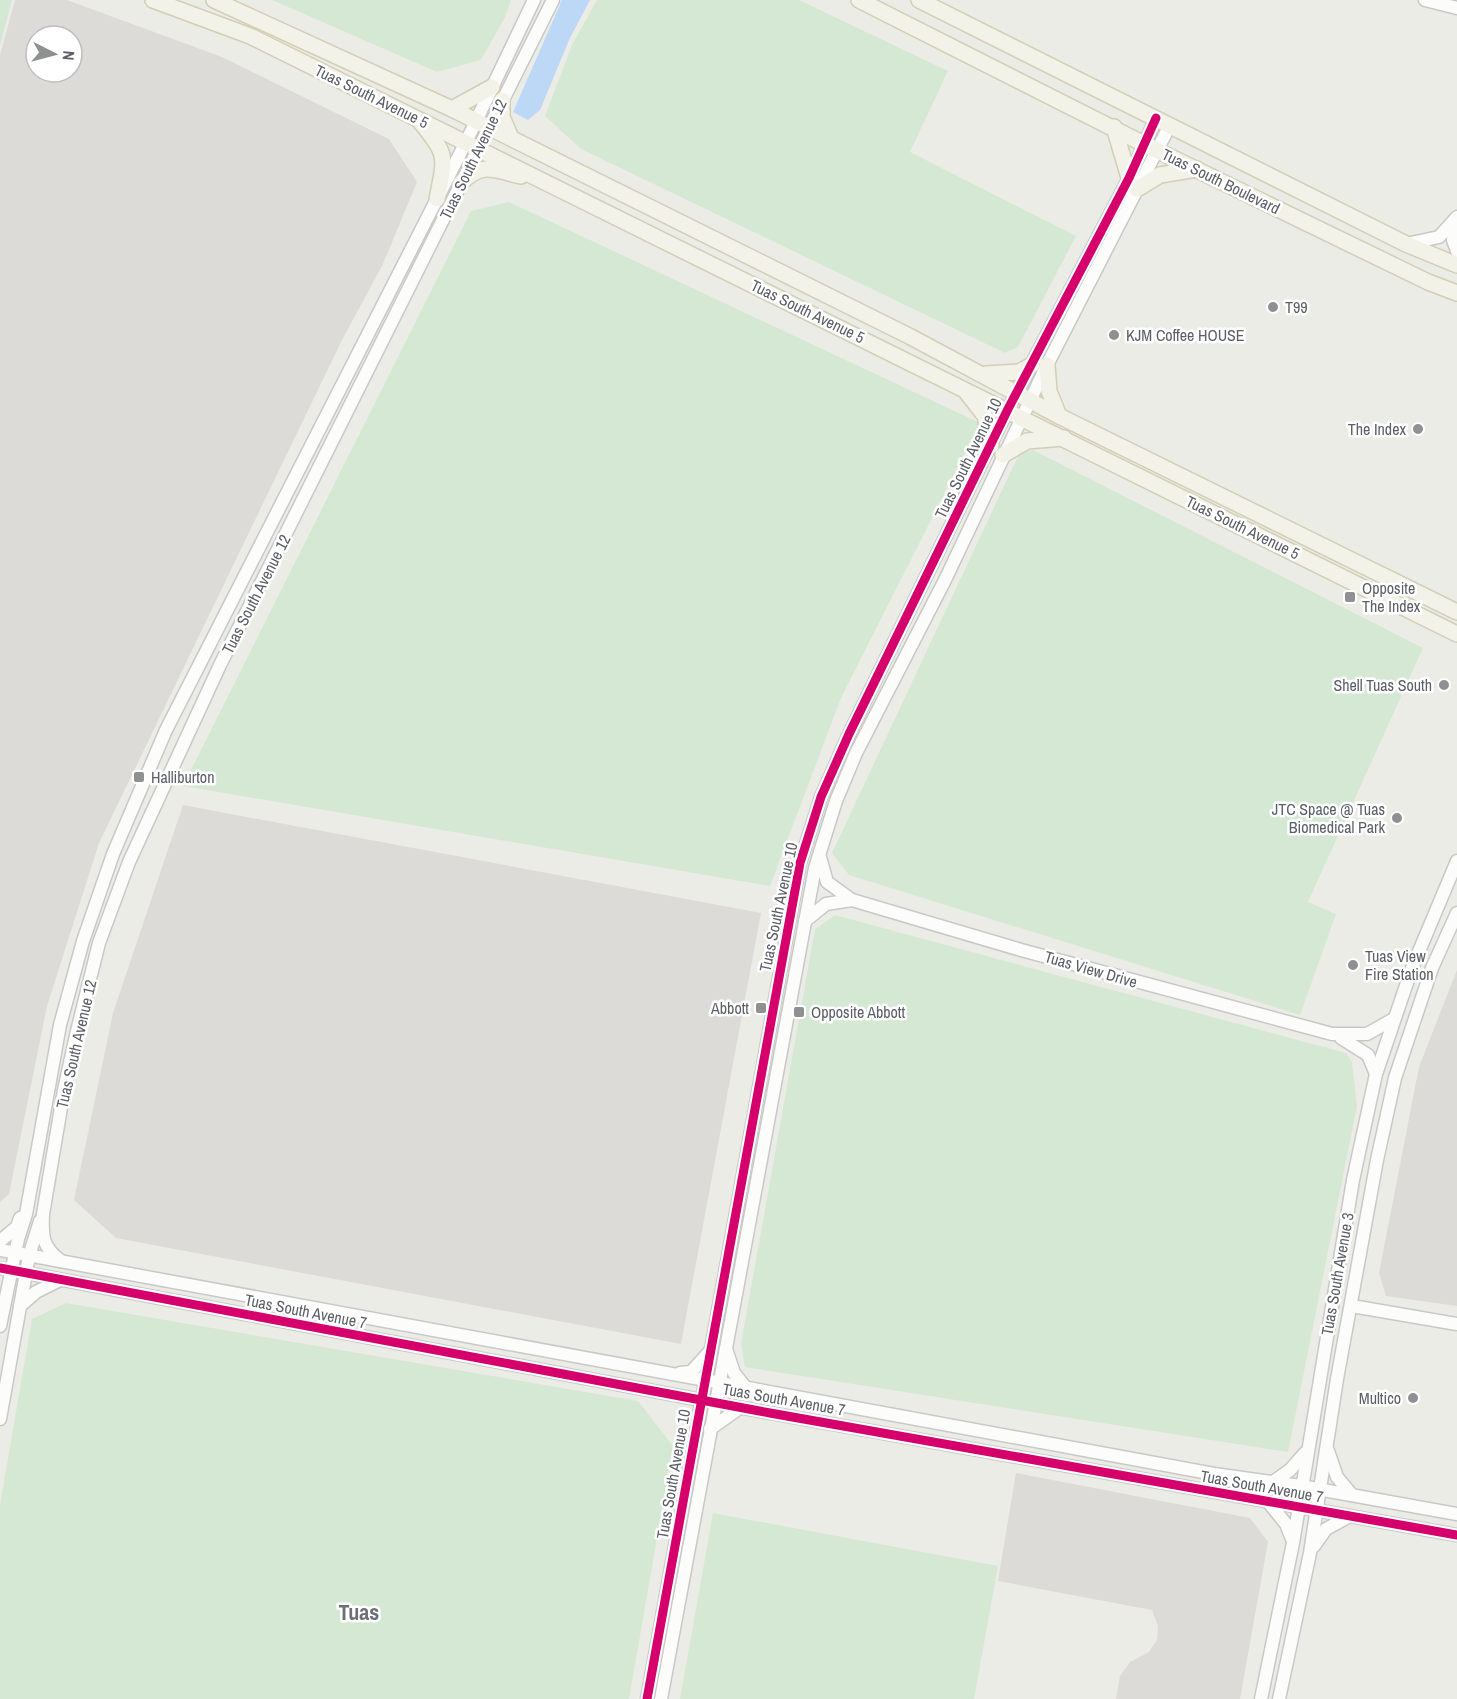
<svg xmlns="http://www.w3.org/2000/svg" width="1457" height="1699" viewBox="0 0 1457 1699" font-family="'Archivo Narrow',sans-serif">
<rect width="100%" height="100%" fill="#ecece7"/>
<g fill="#dcdbd7" fill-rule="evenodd">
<path d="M 15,0 L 67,0 L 222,57 L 389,139 L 417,182 L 383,264 L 342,340 L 99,843 L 47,1006 L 9,1194 L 0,1202 L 0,55 ZM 36,36 L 72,36 L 72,72 L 36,72 Z"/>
<path d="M 183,805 L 761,913 L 681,1344 L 116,1238 L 74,1200 L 113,1013 Z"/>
<path d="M 1457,970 L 1457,1306 L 1386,1296 L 1379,1273 L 1419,1067 Z"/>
<path d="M 1016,1473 L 1250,1518 L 1268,1542 L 1240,1699 L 1116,1699 L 1120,1676 L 1130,1662 L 1149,1652 L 1157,1640 L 1158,1626 L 1152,1610 L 998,1581 Z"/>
</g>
<g fill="#d5e8d4">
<path d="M 0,0 L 12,0 L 0,46 Z"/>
<path d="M 272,0 L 511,0 L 505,17 L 481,60 L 437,72 Z"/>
<path d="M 597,0 L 799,0 L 948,71 L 910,152 L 1076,236 L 1018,347 L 1005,353 L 581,149 L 545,116 L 572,45 Z"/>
<path d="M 509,202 L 980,423 L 841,698 L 770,886 L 183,786 L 471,211 Z"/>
<path d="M 1033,450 L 1423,648 L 1308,902 L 1336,914 L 1300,1015 L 849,875 L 832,853 L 1019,454 Z"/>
<path d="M 835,915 L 1346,1053 L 1352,1062 L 1357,1106 L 1288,1452 L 745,1367 L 741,1344 L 815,929 Z"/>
<path d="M 66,1303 L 638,1401 L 673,1446 L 629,1699 L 0,1699 L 0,1505 L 32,1319 Z"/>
<path d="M 713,1513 L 998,1566 L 974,1699 L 680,1699 Z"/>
</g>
<path fill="#bcd8f6" d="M 562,0 L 590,0 L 570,38 L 540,110 L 528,120 L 513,112 Z"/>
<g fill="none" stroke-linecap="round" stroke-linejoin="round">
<defs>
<g id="minor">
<path d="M 1425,0 L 1457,8"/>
<path d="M 1454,223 L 1453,240 L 1457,251"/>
<path d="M 1406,244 L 1439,237 L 1457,217"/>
<path d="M 820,857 L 827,882 L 852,900 L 1021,950 L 1332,1034 L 1367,1034 L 1392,1020"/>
<path d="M 805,921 L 826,904 L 852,900"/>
<path d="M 1341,1038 L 1368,1055 L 1376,1074"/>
<path d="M 0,1241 L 17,1227 L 20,1218"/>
<path d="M 0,1250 L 1214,1474 L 1301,1486 L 1457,1514"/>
<path d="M 61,1261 C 42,1247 42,1236 43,1214 L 64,1090 L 77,1031 L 99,943 L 129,862 L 220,665 L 553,0"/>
<path d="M 0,1268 L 770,1413 L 1457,1535"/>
<path d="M 20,1306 L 36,1292 L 60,1280"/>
<path d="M 1352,1306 L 1457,1324"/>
<path d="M 0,1326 L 18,1239 L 26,1214 L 60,1025 L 83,941 L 113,854 L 166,730 L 466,142 L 534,0"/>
<path d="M 726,1349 L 734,1373 L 746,1388"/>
<path d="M 680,1373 L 691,1372 L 710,1351"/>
<path d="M 0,1419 L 29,1256 L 40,1221"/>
<path d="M 710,1429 L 741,1407"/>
<path d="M 1328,1451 L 1337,1477 L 1352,1495"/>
<path d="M 1273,1482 L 1290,1470 L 1305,1453"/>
<path d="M 1269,1503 L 1286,1524 L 1292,1539"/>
<path d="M 1314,1546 L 1326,1529 L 1348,1517"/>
<path d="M 647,1699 L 800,863 L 821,797 L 849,734 L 1008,409 L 1129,178 L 1156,118"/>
<path d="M 661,1699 L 815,868 L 836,801 L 856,753 L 945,580 L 1047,365 L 1170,125"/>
<path d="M 1261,1699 L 1293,1543 L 1353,1180 L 1376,1074 L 1412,968 L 1457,861"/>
<path d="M 1279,1699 L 1310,1553 L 1337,1379 L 1377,1160 L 1395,1078 L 1432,968 L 1457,913"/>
</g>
<g id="major">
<path d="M 153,0 L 250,36 L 1457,634"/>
<path d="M 214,0 L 452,109 L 909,336 L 1059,416 L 1457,612"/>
<path d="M 859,0 L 1144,144 L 1428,282 L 1457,293"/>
<path d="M 919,0 L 1406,244 L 1457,265"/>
<path d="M 502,100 L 502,117 L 511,138"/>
<path d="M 452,109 L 492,87"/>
<path d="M 421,123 C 449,156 445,158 437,199"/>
<path d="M 1114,127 L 1129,178"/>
<path d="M 461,183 C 482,161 495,170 521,176"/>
<path d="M 1137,189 L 1160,175 L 1197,169"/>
<path d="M 1047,365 L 1049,391 L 1059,416"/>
<path d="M 986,374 L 1019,372 L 1032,365"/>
<path d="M 967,393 L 985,416 L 991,446"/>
<path d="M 1003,455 L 1027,441 L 1064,438"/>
</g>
</defs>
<use href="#minor" stroke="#c8c8c8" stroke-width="15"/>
<use href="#major" stroke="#d3ceb6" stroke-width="18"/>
<use href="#minor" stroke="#fcfcfb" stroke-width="12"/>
<use href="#major" stroke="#f3f2e8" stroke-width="15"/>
<defs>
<g id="cycleway">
<path d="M 0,1268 L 770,1413 L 1457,1535"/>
<path d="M 647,1699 L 800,863 L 821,797 L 849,734 L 1008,409 L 1129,178 L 1156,118"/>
</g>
</defs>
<use href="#cycleway" stroke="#fff" stroke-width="13"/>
<use href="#cycleway" stroke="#d6006c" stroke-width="9"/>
</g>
<g fill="#8e9092" stroke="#fff" stroke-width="2">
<circle cx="1273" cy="307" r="6"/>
<circle cx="1114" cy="335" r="6"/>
<circle cx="1418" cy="429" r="6"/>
<rect x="1344" y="591" width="12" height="12" rx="3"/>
<circle cx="1444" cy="685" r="6"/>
<rect x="133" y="771" width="12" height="12" rx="3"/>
<circle cx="1397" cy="818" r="6"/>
<circle cx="1353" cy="965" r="6"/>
<rect x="755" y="1002" width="12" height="12" rx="3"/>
<rect x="793" y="1006" width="12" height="12" rx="3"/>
<circle cx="1413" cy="1398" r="6"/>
</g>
<g text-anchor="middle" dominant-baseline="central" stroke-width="5" stroke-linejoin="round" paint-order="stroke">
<g font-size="16" fill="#5c5f65" stroke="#fff">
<text transform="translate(372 96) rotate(26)">Tuas South Avenue 5</text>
<text transform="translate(473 159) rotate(-64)">Tuas South Avenue 12</text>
<text transform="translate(1221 181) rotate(26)">Tuas South Boulevard</text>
<text transform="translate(808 311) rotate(26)">Tuas South Avenue 5</text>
<text transform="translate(968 458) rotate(-64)">Tuas South Avenue 10</text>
<text transform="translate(1243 527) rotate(26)">Tuas South Avenue 5</text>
<text transform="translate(256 594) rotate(-63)">Tuas South Avenue 12</text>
<text transform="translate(778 907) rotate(-78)">Tuas South Avenue 10</text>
<text transform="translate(1091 969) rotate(16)">Tuas View Drive</text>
<text transform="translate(76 1044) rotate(-77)">Tuas South Avenue 12</text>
<text transform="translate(1337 1274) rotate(-80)">Tuas South Avenue 3</text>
<text transform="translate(306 1311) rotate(11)">Tuas South Avenue 7</text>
<text transform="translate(784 1399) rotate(10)">Tuas South Avenue 7</text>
<text transform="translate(673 1474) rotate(-80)">Tuas South Avenue 10</text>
<text transform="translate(1262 1486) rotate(10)">Tuas South Avenue 7</text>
</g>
<g font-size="16" fill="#5c5f65" stroke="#fff" text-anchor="start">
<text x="1285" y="307">T99</text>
<text x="1126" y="335">KJM Coffee HOUSE</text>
<text x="1406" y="429" text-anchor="end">The Index</text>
<text x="1362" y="588">Opposite<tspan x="1362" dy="18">The Index</tspan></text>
<text x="1432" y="685" text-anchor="end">Shell Tuas South</text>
<text x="151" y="777">Halliburton</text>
<text x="1385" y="809" text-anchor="end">JTC Space @ Tuas<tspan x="1385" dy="18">Biomedical Park</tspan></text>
<text x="1365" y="956">Tuas View<tspan x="1365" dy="18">Fire Station</tspan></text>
<text x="749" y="1008" text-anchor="end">Abbott</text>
<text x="811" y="1012">Opposite Abbott</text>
<text x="1401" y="1398" text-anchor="end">Multico</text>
</g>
<g font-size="22" font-weight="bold" fill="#6d7177" stroke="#fff">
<text x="359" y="1612">Tuas</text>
</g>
</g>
<g transform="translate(54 54) rotate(96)"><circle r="28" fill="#ffffff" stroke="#bebfc1" stroke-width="1.5"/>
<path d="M0-4.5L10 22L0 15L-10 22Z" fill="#8e9092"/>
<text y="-9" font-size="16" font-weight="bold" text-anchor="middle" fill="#5c5f65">N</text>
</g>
</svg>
